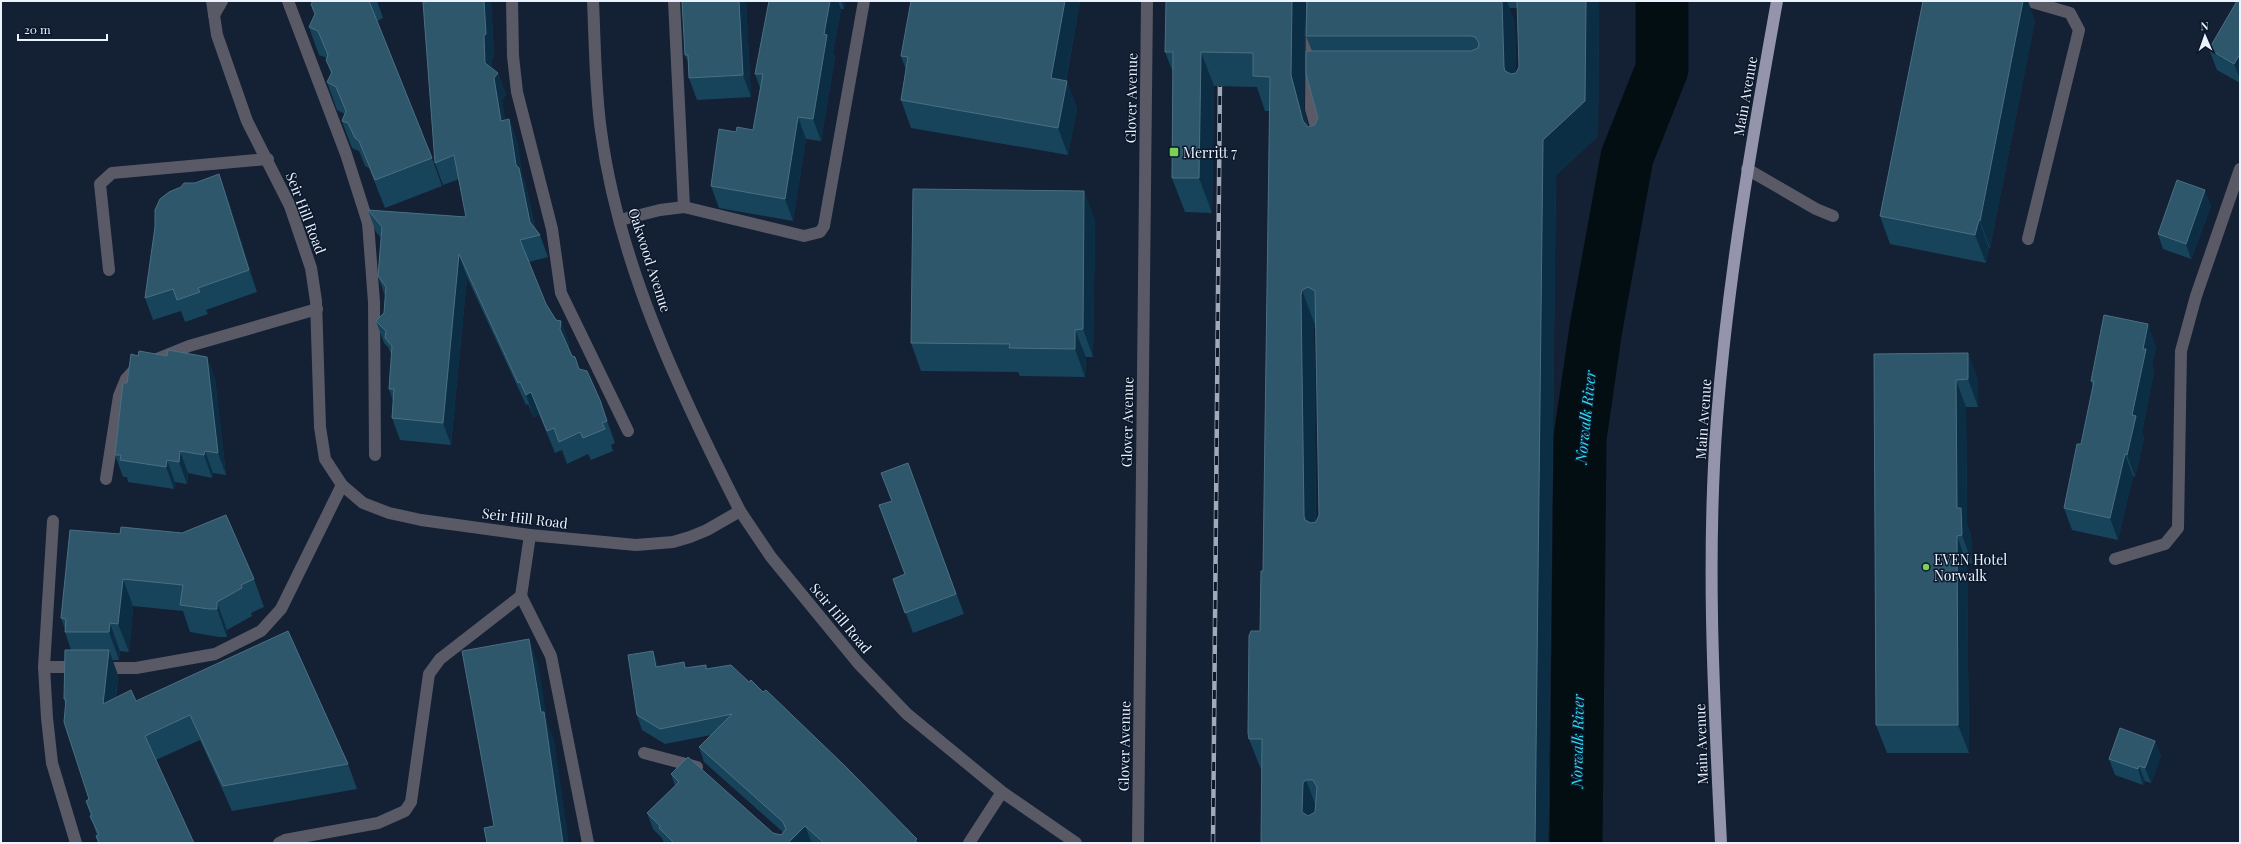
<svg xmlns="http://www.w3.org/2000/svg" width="2241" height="844" viewBox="0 0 2241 844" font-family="'Playfair Display',serif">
<rect width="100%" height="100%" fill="#142034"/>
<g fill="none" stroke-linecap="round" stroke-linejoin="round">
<path stroke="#020e11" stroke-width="53" d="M 1576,843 L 1580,438 L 1596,328 L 1627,157 L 1662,69 L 1662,1"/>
<g stroke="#5a5a66" stroke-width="12">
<path d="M 212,1 L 217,35 L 247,121 L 290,206 L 311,268 L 316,301 L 320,427 L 325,459 L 342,485 L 363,503 L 389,513 L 421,520 L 530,535 L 636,545 L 673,542 L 690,537 L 707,530 L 740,511 L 771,557 L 858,663 L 907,714 L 1002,792 L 1076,843"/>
<path d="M 288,1 L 346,154 L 368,223 L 374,302 L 375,455"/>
<path d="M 512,1 L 513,56 L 517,92 L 552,229 L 561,293 L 628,431"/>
<path d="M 593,1 C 595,44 595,88 601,131 C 619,265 679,391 740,511"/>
<path d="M 674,1 L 684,207"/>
<path d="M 1312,1 L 1311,109 L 1320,141"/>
<path d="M 214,15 L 222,1"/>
<path d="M 1747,169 L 1816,209 L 1833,216"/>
<path d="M 620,220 L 660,210 L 684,207 L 804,236 L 820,232 L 824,226 L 864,1"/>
<path d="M 2028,239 L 2079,30 L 2070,13 L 2029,1"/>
<path d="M 109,270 L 100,184 L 112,173 L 268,159"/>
<path d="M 106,479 L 119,396 L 126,379 L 137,367 L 189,346 L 317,309"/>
<path d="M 53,521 L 44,667 L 80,667"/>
<path d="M 2115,559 L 2165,544 L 2178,528 L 2181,351 L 2196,296 L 2240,169"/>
<path d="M 521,596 L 530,535"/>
<path d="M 44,667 L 47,718 L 52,763 L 76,843"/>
<path d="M 100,668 L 136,668 L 215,654 L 261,631 L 281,609 L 342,485"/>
<path d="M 644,753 L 697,767"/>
<path d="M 279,843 L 285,840 L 378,823 L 405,811 L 411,802 L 429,674 L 440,659 L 521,596 L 551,656 L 588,843"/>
<path d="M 969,843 L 1002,792"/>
<path d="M 1138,843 L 1147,1"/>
</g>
<path stroke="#9495ad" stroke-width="12" d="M 1721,843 C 1714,702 1706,559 1717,418 C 1728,277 1752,140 1777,1"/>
<defs>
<path id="rail" d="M 1213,843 L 1220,75"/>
</defs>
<use href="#rail" stroke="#a2aab8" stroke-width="4.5"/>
<use href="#rail" stroke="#0b172a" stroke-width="3" stroke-dasharray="9" stroke-linecap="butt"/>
</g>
<g fill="#17445a" fill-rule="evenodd">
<path d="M 313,1 L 377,1 L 383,18 L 377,21 L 432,158 L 442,186 L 385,208 L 369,168 L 365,166 L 359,151 L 352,148 L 342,121 L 345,114 L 337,110 L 327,82 L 331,74 L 326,60 L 327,58 L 319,55 L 309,27 L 315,14 Z"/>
<path d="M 426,1 L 491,1 L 494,56 L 492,59 L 492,69 L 498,73 L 506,95 L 502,100 L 505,120 L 509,119 L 517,141 L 522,174 L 527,190 L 535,228 L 540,235 L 548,257 L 529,262 L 546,304 L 556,320 L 561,321 L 569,343 L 568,348 L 572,356 L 579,369 L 600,400 L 615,443 L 611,445 L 613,451 L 591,460 L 588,454 L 567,464 L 562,450 L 555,453 L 539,414 L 534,418 L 528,404 L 526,405 L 467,277 L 451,445 L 400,440 L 392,418 L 393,401 L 389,389 L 392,356 L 388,347 L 384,343 L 376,321 L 384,313 L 385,296 L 378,276 L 381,238 L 376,232 L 368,210 L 466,217 L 459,179 L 443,185 L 435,163 Z"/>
<path d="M 682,1 L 746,1 L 751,97 L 697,100 L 689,78 L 688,62 L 685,55 Z"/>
<path d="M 769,1 L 845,1 L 844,9 L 841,9 L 833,52 L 835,57 L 821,141 L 806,139 L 793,221 L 719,208 L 711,186 L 736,132 L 753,130 L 760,88 L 755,74 Z"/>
<path d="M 911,1 L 1080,1 L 1066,81 L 1077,108 L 1068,155 L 911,128 L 901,100 L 906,70 L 901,56 Z"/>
<path d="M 1305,1 L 1304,109 L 1308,127 L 1315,125 L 1318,118 L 1312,51 L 1306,36 L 1307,1 L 1599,1 L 1598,136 L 1556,175 L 1548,843 L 1261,843 L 1262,772 L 1249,739 L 1260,631 L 1263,571 L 1270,111 L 1265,111 L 1257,87 L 1214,86 L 1212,213 L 1185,212 L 1172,178 L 1173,72 L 1165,52 ZM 1509,8 L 1518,8 L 1519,67 L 1516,72 L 1515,22 ZM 1316,324 L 1319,515 L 1316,521 L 1314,329 L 1315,325 Z"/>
<path d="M 2240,1 L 2240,83 L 2217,70 L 2209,49 Z"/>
<path d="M 2035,20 L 1990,248 L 1989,248 L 1986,263 L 1890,244 L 1880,216 Z"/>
<path d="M 219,174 L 227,196 L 257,292 L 206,310 L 208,314 L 185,322 L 181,311 L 153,320 L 145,298 L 155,227 L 195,183 Z"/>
<path d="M 2211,206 L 2191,259 L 2163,249 L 2158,234 Z"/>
<path d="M 1095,219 L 1093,357 L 1086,357 L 1085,377 L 1020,376 L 1018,372 L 921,371 L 911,343 Z"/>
<path d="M 2156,346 L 2152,365 L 2154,371 L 2142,432 L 2144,438 L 2135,477 L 2133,476 L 2118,540 L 2072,530 L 2064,508 L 2081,444 L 2093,387 L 2091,381 Z"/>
<path d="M 1968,353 L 1978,381 L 1978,407 L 1966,407 L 1967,523 L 1971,536 L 1972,563 L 1967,563 L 1969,753 L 1887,753 L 1876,725 L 1874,354 Z"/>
<path d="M 138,356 L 207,357 L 215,379 L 226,475 L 213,473 L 212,478 L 188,473 L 187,484 L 175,482 L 174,489 L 128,482 L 127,477 L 123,477 L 115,455 L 127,383 Z"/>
<path d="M 908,463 L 964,614 L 913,633 L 893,579 L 905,574 L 892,501 Z"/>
<path d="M 70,530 L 254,579 L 264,607 L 251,613 L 252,616 L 227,630 L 227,637 L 219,637 L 190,632 L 183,611 L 133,606 L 129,652 L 120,651 L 119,660 L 112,660 L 118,675 L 116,698 L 136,701 L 288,631 L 348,764 L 357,789 L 232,811 L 200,740 L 156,760 L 194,843 L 98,843 L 96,836 L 97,836 L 86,801 L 89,799 L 65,704 L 64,699 L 71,650 L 65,632 L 65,629 L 61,618 Z"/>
<path d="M 684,662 L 686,668 L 706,665 L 707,669 L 749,682 L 919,843 L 813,843 L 811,841 L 809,843 L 664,843 L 662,838 L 653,829 L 647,813 L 675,786 L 671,774 L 773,833 L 781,835 L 783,832 L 704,762 L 699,747 L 711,735 L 665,744 L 642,730 L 637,715 L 659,666 Z"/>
<path d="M 2155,741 L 2161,756 L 2151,783 L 2145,781 L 2143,785 L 2115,775 L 2109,759 Z"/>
</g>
<g fill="#0c2e44">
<path d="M 484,1 L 491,1 L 494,56 L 492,59 L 493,85 L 485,63 L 484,36 Z"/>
<path d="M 739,1 L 746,1 L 751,97 L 743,75 Z"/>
<path d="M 830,1 L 838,1 L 841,9 L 833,52 L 835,57 L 821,141 L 813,119 L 824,34 Z"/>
<path d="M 841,1 L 845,1 L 844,9 Z"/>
<path d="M 1065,1 L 1080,1 L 1061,106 L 1051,78 Z"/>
<path d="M 1292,1 L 1305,1 L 1304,109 L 1316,156 L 1303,121 L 1291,75 Z"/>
<path d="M 1502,1 L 1507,1 L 1515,22 L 1517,102 L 1504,67 Z"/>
<path d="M 1586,1 L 1599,1 L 1598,136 L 1556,175 L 1548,843 L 1535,843 L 1543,140 Z"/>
<path d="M 2023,1 L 2028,1 L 2035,20 L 1990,248 L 1980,221 Z"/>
<path d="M 1201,52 L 1214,86 L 1212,213 L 1199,178 Z"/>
<path d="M 2240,54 L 2240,79 L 2234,64 Z"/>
<path d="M 498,73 L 506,95 L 502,100 L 509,143 L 501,121 L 494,78 Z"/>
<path d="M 1067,81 L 1077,108 L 1068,155 L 1058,128 Z"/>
<path d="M 798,117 L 806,139 L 793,221 L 785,199 Z"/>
<path d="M 509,119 L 517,141 L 522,174 L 527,190 L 536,236 L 530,222 L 516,165 Z"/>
<path d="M 219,174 L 227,196 L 257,292 L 249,270 Z"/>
<path d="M 2205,190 L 2211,206 L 2191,259 L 2186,244 Z"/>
<path d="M 1084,191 L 1095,219 L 1093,357 L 1083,329 Z"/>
<path d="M 1979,220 L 1989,248 L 1986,263 L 1975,235 Z"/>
<path d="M 459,254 L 467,277 L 451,445 L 443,423 Z"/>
<path d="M 1302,290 L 1315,325 L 1314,329 L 1316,550 L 1304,516 L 1301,295 Z"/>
<path d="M 561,321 L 569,343 L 568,351 L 560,329 Z"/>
<path d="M 2148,324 L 2156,346 L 2152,365 L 2154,371 L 2142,432 L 2144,438 L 2135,477 L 2127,455 L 2132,415 L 2143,349 Z"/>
<path d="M 1075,330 L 1086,357 L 1085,377 L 1075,349 Z"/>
<path d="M 1968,353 L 1978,381 L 1978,407 L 1968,379 Z"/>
<path d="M 207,357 L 215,379 L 226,475 L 218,453 Z"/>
<path d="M 1956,380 L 1966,407 L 1967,523 L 1971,536 L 1972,563 L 1962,535 L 1957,508 Z"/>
<path d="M 531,392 L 539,414 L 534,418 L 526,395 Z"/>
<path d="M 600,400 L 608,422 L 615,443 L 607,421 Z"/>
<path d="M 180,451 L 188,473 L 187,484 L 179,462 Z"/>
<path d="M 205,451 L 213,473 L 212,478 L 204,455 Z"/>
<path d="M 2125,454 L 2133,476 L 2118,540 L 2110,518 Z"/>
<path d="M 167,460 L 175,482 L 174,489 L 166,467 Z"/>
<path d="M 1957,536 L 1967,563 L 1969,753 L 1958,725 Z"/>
<path d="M 123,579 L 133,606 L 129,652 L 118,624 Z"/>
<path d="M 217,602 L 227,630 L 227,637 L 217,609 Z"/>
<path d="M 110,623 L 120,651 L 119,660 L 109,632 Z"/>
<path d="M 529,639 L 539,667 L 548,725 L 554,740 L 569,843 L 563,843 Z"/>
<path d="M 109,650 L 118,675 L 112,729 L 103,704 Z"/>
<path d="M 653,651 L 659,666 L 661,682 L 656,667 Z"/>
<path d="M 2155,741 L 2161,756 L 2151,783 L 2145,768 Z"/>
<path d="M 2139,766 L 2145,781 L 2143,785 L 2138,769 Z"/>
<path d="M 1306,780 L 1319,814 L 1315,843 L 1302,812 L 1303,783 Z"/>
<path d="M 805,826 L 811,841 L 809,843 L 788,843 Z"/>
</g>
<g fill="#2e576c" stroke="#4b6f82" fill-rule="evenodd">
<path d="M 313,1 L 369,1 L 432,158 L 375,180 L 359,141 L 355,138 L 348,123 L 342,121 L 346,111 L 336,87 L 327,82 L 332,72 L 326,60 L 328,55 L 318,31 L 309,27 L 315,14 L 311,4 Z"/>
<path d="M 426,1 L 484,1 L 486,34 L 484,36 L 485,63 L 498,73 L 494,78 L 501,121 L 509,119 L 516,165 L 519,168 L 530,222 L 540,235 L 520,240 L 546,304 L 556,320 L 561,321 L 560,329 L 572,356 L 575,357 L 579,369 L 587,371 L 600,400 L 607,421 L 602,423 L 605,429 L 583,438 L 580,432 L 559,442 L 554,428 L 547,431 L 531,392 L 526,395 L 520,382 L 518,383 L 459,254 L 443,423 L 392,418 L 394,389 L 389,389 L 392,346 L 385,338 L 386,331 L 376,321 L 384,313 L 386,287 L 378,276 L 382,227 L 368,210 L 466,217 L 454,155 L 435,163 L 423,2 L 426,2 Z"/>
<path d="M 682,1 L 739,1 L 743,75 L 689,78 L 688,55 L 685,55 Z"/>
<path d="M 769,1 L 830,1 L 824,34 L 827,35 L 813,119 L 798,117 L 785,199 L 711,186 L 719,129 L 736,132 L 737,127 L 753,130 L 763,74 L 755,74 Z"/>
<path d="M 911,1 L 1065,1 L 1051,78 L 1067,81 L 1058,128 L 901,100 L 908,57 L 901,56 Z"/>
<path d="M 1166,1 L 1292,1 L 1291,75 L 1303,121 L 1308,127 L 1315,125 L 1318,118 L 1306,74 L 1306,51 L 1471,51 L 1478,48 L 1479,43 L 1475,37 L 1471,36 L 1306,36 L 1307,1 L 1502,1 L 1504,67 L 1505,71 L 1511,74 L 1516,73 L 1519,67 L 1517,1 L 1586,1 L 1585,101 L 1543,140 L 1535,843 L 1261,843 L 1262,739 L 1249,739 L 1248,733 L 1249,636 L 1251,631 L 1260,631 L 1261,571 L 1263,571 L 1270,77 L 1253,76 L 1253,53 L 1201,52 L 1199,178 L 1172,178 L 1173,52 L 1165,52 ZM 1308,287 L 1315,291 L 1319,515 L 1316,522 L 1311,523 L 1305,520 L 1304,516 L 1301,295 L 1302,290 ZM 1306,780 L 1313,780 L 1317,787 L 1315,812 L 1308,816 L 1302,812 L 1303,783 Z"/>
<path d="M 1923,1 L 2023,1 L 1980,221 L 1979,220 L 1975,235 L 1880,216 Z"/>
<path d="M 2237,1 L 2240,1 L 2240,54 L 2234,64 L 2209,49 Z"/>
<path d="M 219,174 L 249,270 L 198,288 L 200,292 L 177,300 L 173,289 L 145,298 L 155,227 L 155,210 L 160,199 L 169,192 L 181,187 L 184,183 L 195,183 Z"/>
<path d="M 2177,180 L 2205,190 L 2186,244 L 2158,234 Z"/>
<path d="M 913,189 L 1084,191 L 1083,329 L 1075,330 L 1075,349 L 1009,348 L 1010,344 L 911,343 Z"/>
<path d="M 2104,315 L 2148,324 L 2143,349 L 2146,349 L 2132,415 L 2136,416 L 2127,455 L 2125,454 L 2110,518 L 2064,508 L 2077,444 L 2081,444 L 2094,381 L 2091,381 Z"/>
<path d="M 168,350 L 207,357 L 218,453 L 205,451 L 204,455 L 180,451 L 179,462 L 167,460 L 166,467 L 120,460 L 121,455 L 115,455 L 123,383 L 127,383 L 131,354 L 138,356 L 139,351 L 167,356 Z"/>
<path d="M 1968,353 L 1968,379 L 1956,380 L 1957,508 L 1961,508 L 1962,535 L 1957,536 L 1958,725 L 1876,725 L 1874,354 Z"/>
<path d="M 908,463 L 956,594 L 905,613 L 893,579 L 905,574 L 879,505 L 892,501 L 881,473 Z"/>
<path d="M 226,515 L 254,579 L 241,585 L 242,588 L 217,602 L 217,609 L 209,609 L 180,605 L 183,585 L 123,579 L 118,624 L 110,623 L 109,632 L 65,632 L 66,619 L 61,618 L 70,530 L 120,534 L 121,527 L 182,533 Z"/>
<path d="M 288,631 L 348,764 L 223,786 L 190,715 L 145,736 L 194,843 L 99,843 L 96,836 L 99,835 L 90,816 L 92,815 L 86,801 L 89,799 L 64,722 L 66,699 L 64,699 L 65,650 L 109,650 L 103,704 L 131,690 L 136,701 Z"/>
<path d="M 529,639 L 541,712 L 544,712 L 563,843 L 487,843 L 484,828 L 494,826 L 462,651 Z"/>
<path d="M 653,651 L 656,667 L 684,662 L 685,668 L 706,665 L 706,669 L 731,665 L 749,682 L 751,680 L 763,692 L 766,690 L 845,766 L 917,839 L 915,841 L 918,843 L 824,843 L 805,826 L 788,843 L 674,843 L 659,828 L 660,826 L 647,813 L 679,782 L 671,774 L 688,757 L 773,833 L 781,835 L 786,829 L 783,822 L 699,747 L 732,714 L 660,729 L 637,715 L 628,655 Z"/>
<path d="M 2120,728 L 2155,741 L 2145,768 L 2139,766 L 2138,769 L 2109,759 Z"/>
</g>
<g fill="#7bd155" stroke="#0b172a" stroke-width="1.5">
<rect x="1169" y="147" width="10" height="10" rx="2"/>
<circle cx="1926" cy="567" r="4"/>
</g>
<g text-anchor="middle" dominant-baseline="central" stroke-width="3" stroke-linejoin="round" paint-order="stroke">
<g font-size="14" fill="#ebf2fd" stroke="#0b172a">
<text transform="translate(1745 96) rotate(-80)">Main Avenue</text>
<text transform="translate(1131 98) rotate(-89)">Glover Avenue</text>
<text transform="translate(306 213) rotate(69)">Seir Hill Road</text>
<text transform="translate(650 260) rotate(72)">Oakwood Avenue</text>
<text transform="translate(1703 419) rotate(-86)">Main Avenue</text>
<text transform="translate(1127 422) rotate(-89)">Glover Avenue</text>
<text transform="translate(525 518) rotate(7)">Seir Hill Road</text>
<text transform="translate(841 618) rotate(50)">Seir Hill Road</text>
<text transform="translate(1701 744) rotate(-92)">Main Avenue</text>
<text transform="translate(1124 746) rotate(-89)">Glover Avenue</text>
</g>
<g font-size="14" fill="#ebf2fd" stroke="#0b172a" text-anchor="start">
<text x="1183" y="152">Merritt 7</text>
<text x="1934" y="559">EVEN Hotel<tspan x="1934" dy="16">Norwalk</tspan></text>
</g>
<g font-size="15" font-style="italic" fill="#2cdcf6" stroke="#0b172a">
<text transform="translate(1585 417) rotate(-84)">Norwalk River</text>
<text transform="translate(1577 741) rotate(-89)">Norwalk River</text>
</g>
</g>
<rect width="2241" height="844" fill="none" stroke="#ebf2fd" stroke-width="4"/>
<g transform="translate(2205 36) rotate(358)" stroke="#0b172a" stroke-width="3" paint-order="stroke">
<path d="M0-3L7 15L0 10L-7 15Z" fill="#ebf2fd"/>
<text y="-6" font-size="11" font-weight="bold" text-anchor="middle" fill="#ebf2fd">N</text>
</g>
<path d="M18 34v6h89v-6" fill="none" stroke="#ebf2fd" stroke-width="2"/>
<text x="24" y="34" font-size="12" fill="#ebf2fd" stroke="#0b172a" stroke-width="3" paint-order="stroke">20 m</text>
</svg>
